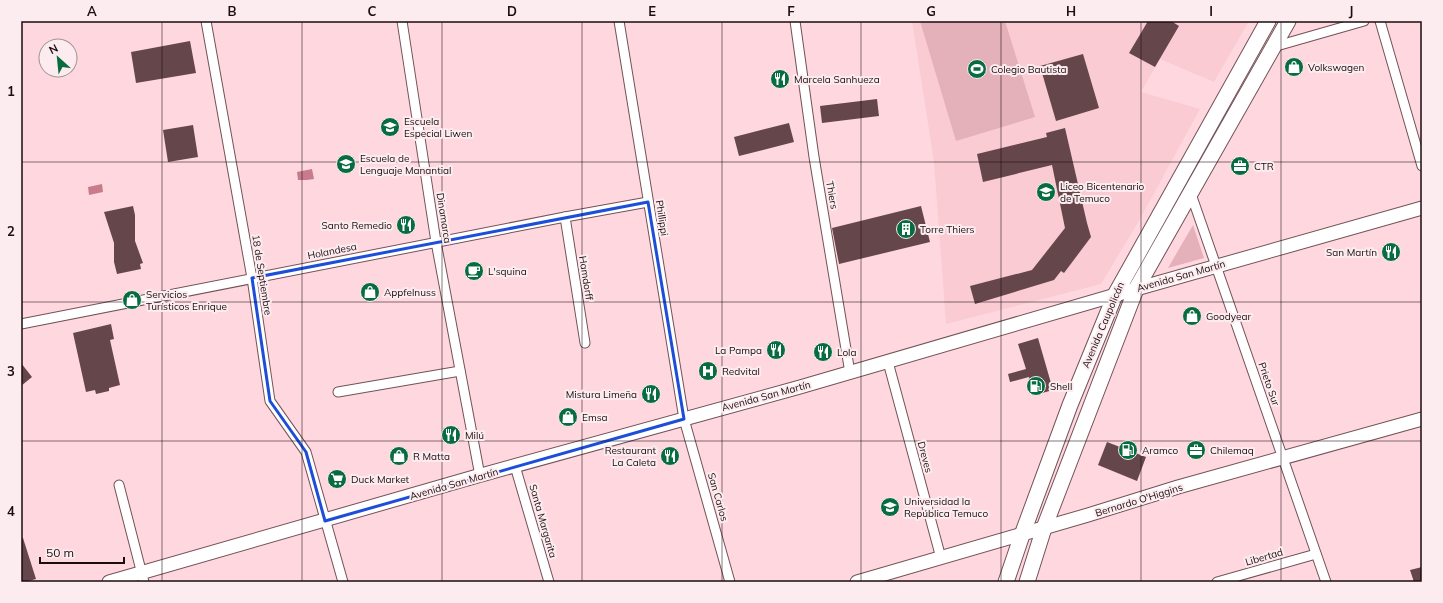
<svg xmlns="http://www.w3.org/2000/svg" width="1443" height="603" viewBox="0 0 1443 603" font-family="Mulish,sans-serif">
<rect width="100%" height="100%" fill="#ffd8df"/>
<path fill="#facbd3" d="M 912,21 L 1249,21 L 1214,82 L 1160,59 L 1141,92 L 1200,109 L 1139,221 L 1101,284 L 946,324 L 934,162 Z"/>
<g fill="#e4b0b9">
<path d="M 920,21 L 1005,21 L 1035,117 L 956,141 Z"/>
<path d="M 1193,225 L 1204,258 L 1168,268 Z"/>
</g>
<g fill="#c87c8b">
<path d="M 312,169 L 314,179 L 307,180 L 298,180 L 297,172 Z"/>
<path d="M 102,184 L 103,192 L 89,195 L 88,187 Z"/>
</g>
<g fill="#65464b">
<path d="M 1148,21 L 1171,21 L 1179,26 L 1155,67 L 1129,53 Z"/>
<path d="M 190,41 L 196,73 L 136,83 L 131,52 Z"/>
<path d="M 1083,54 L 1099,108 L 1056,121 L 1040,66 Z"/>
<path d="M 877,99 L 879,116 L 822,123 L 820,106 Z"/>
<path d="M 789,123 L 794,142 L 739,156 L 734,137 Z"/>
<path d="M 193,125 L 198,157 L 168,162 L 163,130 Z"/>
<path d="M 1065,128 L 1087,223 L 1091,237 L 1064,273 L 1061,271 L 1054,280 L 975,304 L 970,286 L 1032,270 L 1065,228 L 1052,165 L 983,182 L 977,154 L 1047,137 L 1046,133 Z"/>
<path d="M 133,206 L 135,215 L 135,241 L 143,263 L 140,264 L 141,269 L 117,274 L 114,262 L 114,243 L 104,212 Z"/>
<path d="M 921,206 L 930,242 L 839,264 L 832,228 Z"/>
<path d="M 111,324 L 114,339 L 110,340 L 120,385 L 109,388 L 109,391 L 96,394 L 95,390 L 86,392 L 73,333 Z"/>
<path d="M 1038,338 L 1053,390 L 1035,395 L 1029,377 L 1010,382 L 1008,374 L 1026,369 L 1018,344 Z"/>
<path d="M 21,363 L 32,377 L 21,386 Z"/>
<path d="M 1107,442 L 1146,457 L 1137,481 L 1098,465 Z"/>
<path d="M 21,538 L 23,538 L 36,579 L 25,582 L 21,582 Z"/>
<path d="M 1422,567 L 1422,582 L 1414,582 L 1410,570 Z"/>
</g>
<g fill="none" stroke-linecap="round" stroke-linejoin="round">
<defs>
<g id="street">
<path d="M 206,21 L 252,278 L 270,401 L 306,452 L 343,582"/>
<path d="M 402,21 L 436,242 L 480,476"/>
<path d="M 619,21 L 684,419 L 730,582"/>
<path d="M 795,21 L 814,157 L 850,373"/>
<path d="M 1380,21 L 1422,166"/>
<path d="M 1273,47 L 1364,21"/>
<path d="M 1191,194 L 1326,582"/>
<path d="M 565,217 L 585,343"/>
<path d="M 21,324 L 565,217 L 648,202"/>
<path d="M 888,362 L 941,558"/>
<path d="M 338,392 L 460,371"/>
<path d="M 515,466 L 549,582"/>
<path d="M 119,485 L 144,582"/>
<path d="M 1217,582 L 1316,554"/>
</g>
<g id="secondary">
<path d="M 109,582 L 474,477 L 800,387 L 1136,289 L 1422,208"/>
<path d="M 857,582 L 1088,515 L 1178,487 L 1422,419"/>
</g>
<g id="primary">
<path d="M 1006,582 L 1022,535 L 1070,405 L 1115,295 L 1268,21"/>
<path d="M 1027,582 L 1044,528 L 1136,289 L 1288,21"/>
</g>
</defs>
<use href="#street" stroke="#725257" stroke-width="11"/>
<use href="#secondary" stroke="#725257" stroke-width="15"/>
<use href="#primary" stroke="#725257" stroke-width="17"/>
<use href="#street" stroke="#fff" stroke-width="9"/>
<use href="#secondary" stroke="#fff" stroke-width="13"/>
<use href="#primary" stroke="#fff" stroke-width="15"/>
</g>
<path fill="none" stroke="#1d4ed8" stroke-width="3" stroke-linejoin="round" d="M 648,202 L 684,419 L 325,521 L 306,452 L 270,401 L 252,278 Z"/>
<path fill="none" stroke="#1a0d0f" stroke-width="1" stroke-opacity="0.55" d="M 162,21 L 162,582M 302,21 L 302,582M 442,21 L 442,582M 582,21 L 582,582M 722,21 L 722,582M 861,21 L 861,582M 1001,21 L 1001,582M 1141,21 L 1141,582M 1281,21 L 1281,582M 21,162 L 1422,162M 21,302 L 1422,302M 21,441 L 1422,441"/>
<defs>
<symbol id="shop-disc" viewBox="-11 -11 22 22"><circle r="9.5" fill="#086c41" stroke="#fcecef"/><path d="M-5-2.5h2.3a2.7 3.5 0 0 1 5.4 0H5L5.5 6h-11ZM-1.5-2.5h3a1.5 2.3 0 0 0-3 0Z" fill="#fff"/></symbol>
<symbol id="stadium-disc" viewBox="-11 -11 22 22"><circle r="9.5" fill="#086c41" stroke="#fcecef"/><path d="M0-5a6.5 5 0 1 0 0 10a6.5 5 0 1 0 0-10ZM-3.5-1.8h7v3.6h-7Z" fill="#fff"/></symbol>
<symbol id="restaurant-disc" viewBox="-11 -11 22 22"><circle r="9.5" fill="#086c41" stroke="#fcecef"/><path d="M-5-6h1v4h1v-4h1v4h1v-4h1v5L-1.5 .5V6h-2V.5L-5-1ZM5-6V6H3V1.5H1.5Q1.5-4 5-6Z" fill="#fff"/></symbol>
<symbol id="school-disc" viewBox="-11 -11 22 22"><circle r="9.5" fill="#086c41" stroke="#fcecef"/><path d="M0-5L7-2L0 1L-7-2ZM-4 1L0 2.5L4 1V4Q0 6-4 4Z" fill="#fff"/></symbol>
<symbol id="office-disc" viewBox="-11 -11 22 22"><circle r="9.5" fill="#086c41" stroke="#fcecef"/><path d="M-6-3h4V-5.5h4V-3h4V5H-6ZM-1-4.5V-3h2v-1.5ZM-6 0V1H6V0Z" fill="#fff"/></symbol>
<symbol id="building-disc" viewBox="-11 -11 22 22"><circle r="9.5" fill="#086c41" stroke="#fcecef"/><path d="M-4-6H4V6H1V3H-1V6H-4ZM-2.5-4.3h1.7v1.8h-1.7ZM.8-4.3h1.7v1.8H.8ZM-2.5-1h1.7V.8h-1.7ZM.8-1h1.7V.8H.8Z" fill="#fff"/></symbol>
<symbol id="cafe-disc" viewBox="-11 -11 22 22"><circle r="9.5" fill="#086c41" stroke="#fcecef"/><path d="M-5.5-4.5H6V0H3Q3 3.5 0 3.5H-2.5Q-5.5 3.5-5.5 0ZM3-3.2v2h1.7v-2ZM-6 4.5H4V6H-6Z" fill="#fff"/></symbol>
<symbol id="hospital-disc" viewBox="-11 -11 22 22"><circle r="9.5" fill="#086c41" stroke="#fcecef"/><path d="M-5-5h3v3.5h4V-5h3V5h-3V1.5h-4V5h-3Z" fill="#fff"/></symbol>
<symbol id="fuel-disc" viewBox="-11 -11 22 22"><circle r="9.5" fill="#086c41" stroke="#fcecef"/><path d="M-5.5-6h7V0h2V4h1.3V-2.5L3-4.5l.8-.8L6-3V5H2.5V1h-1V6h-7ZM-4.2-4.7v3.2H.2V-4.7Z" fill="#fff"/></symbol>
<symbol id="supermarket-disc" viewBox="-11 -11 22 22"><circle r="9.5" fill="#086c41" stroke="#fcecef"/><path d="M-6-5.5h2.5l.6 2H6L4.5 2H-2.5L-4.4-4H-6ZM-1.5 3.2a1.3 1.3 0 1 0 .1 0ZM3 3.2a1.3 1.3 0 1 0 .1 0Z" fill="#fff"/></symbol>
<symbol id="university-disc" viewBox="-11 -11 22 22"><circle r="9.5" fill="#086c41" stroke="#fcecef"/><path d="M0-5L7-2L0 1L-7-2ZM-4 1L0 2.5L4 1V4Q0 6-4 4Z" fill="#fff"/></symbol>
</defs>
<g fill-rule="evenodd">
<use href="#shop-disc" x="1283" y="56" width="22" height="22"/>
<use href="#stadium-disc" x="966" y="58" width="22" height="22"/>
<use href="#restaurant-disc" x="769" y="68" width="22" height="22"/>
<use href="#school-disc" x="379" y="116" width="22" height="22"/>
<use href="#school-disc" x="335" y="153" width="22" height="22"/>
<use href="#office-disc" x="1229" y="155" width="22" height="22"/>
<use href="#school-disc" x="1035" y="181" width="22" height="22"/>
<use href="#restaurant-disc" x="395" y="214" width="22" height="22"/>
<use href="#building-disc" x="895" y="218" width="22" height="22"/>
<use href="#restaurant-disc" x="1380" y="241" width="22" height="22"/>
<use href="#cafe-disc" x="463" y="260" width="22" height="22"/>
<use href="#shop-disc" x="359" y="281" width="22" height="22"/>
<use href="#shop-disc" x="121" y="289" width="22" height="22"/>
<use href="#shop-disc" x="1181" y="305" width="22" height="22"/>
<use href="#restaurant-disc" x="765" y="339" width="22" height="22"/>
<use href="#restaurant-disc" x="812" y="341" width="22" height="22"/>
<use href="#hospital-disc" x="697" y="360" width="22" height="22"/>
<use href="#fuel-disc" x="1025" y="375" width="22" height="22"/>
<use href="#restaurant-disc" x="640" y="383" width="22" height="22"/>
<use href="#shop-disc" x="557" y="406" width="22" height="22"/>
<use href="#restaurant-disc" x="440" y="424" width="22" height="22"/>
<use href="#fuel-disc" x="1117" y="439" width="22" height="22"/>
<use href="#office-disc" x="1185" y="439" width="22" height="22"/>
<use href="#shop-disc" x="388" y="445" width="22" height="22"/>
<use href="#restaurant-disc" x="659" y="445" width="22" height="22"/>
<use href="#supermarket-disc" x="326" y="468" width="22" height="22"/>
<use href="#university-disc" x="879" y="496" width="22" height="22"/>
</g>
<g text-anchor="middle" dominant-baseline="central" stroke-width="4" stroke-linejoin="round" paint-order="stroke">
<g font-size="10" fill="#1a0d0f" stroke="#fcecef" text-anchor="start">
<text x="1308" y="67">Volkswagen</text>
<text x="991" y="69">Colegio Bautista</text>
<text x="794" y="79">Marcela Sanhueza</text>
<text x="404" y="121">Escuela<tspan x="404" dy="12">Especial Liwen</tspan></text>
<text x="360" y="158">Escuela de<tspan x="360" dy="12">Lenguaje Manantial</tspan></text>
<text x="1254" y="166">CTR</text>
<text x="1060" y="186">Liceo Bicentenario<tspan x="1060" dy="12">de Temuco</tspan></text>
<text x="392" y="225" text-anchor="end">Santo Remedio</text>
<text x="920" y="229">Torre Thiers</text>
<text x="1377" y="252" text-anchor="end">San Martín</text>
<text x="488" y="271">L'squina</text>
<text x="384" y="292">Appfelnuss</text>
<text x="146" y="294">Servicios<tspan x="146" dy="12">Turísticos Enrique</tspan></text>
<text x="1206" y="316">Goodyear</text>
<text x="762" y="350" text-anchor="end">La Pampa</text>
<text x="837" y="352">Lola</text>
<text x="722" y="371">Redvital</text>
<text x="1050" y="386">Shell</text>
<text x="637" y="394" text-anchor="end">Mistura Limeña</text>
<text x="582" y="417">Emsa</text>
<text x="465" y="435">Milú</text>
<text x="656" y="450" text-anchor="end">Restaurant<tspan x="656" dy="12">La Caleta</tspan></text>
<text x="1142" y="450">Aramco</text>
<text x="1210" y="450">Chilemaq</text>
<text x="413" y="456">R Matta</text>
<text x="351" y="479">Duck Market</text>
<text x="904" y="501">Universidad la<tspan x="904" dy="12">República Temuco</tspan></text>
</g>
<g font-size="10" fill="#1a0d0f" stroke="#fcecef">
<text transform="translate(832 195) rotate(80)">Thiers</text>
<text transform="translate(444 218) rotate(81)">Dinamarca</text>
<text transform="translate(662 218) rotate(81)">Phillippi</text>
<text transform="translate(332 251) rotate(-11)">Holandesa</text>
<text transform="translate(262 275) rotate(81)">18 de Septiembre</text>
<text transform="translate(1181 276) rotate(-16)">Avenida San Martín</text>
<text transform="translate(586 278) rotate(81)">Hamdorff</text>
<text transform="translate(1103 325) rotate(-67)">Avenida Caupolicán</text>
<text transform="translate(1269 384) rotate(71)">Prieto Sur</text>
<text transform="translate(766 396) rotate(-15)">Avenida San Martín</text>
<text transform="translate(925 457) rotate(75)">Dreves</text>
<text transform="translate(454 484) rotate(-16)">Avenida San Martín</text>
<text transform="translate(718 497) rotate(74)">San Carlos</text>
<text transform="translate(1139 500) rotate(-17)">Bernardo O'Higgins</text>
<text transform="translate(543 521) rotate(74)">Santa Margarita</text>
<text transform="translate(1264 557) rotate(-16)">Libertad</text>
</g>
</g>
<rect width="1443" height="603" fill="none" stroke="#fcecef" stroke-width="44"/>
<g transform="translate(58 58) rotate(333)"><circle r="19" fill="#fcecef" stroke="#a29395"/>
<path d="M0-3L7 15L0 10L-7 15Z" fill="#086c41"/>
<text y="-6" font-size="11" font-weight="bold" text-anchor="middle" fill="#1a0d0f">N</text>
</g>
<path d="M40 557v6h84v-6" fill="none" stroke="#1a0d0f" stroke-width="2"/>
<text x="46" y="557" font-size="12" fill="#1a0d0f" stroke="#fcecef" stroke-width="3" paint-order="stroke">50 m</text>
<rect x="22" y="22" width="1399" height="559" fill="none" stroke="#1a0d0f" stroke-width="1.5"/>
<g font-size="13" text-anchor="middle" font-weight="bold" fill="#1a0d0f">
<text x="92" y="16">A</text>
<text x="232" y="16">B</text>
<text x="372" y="16">C</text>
<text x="512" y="16">D</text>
<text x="652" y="16">E</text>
<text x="791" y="16">F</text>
<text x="931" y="16">G</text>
<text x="1071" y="16">H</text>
<text x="1211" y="16">I</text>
<text x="1351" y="16">J</text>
<text x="11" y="96">1</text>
<text x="11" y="236">2</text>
<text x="11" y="376">3</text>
<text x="11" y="516">4</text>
</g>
</svg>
